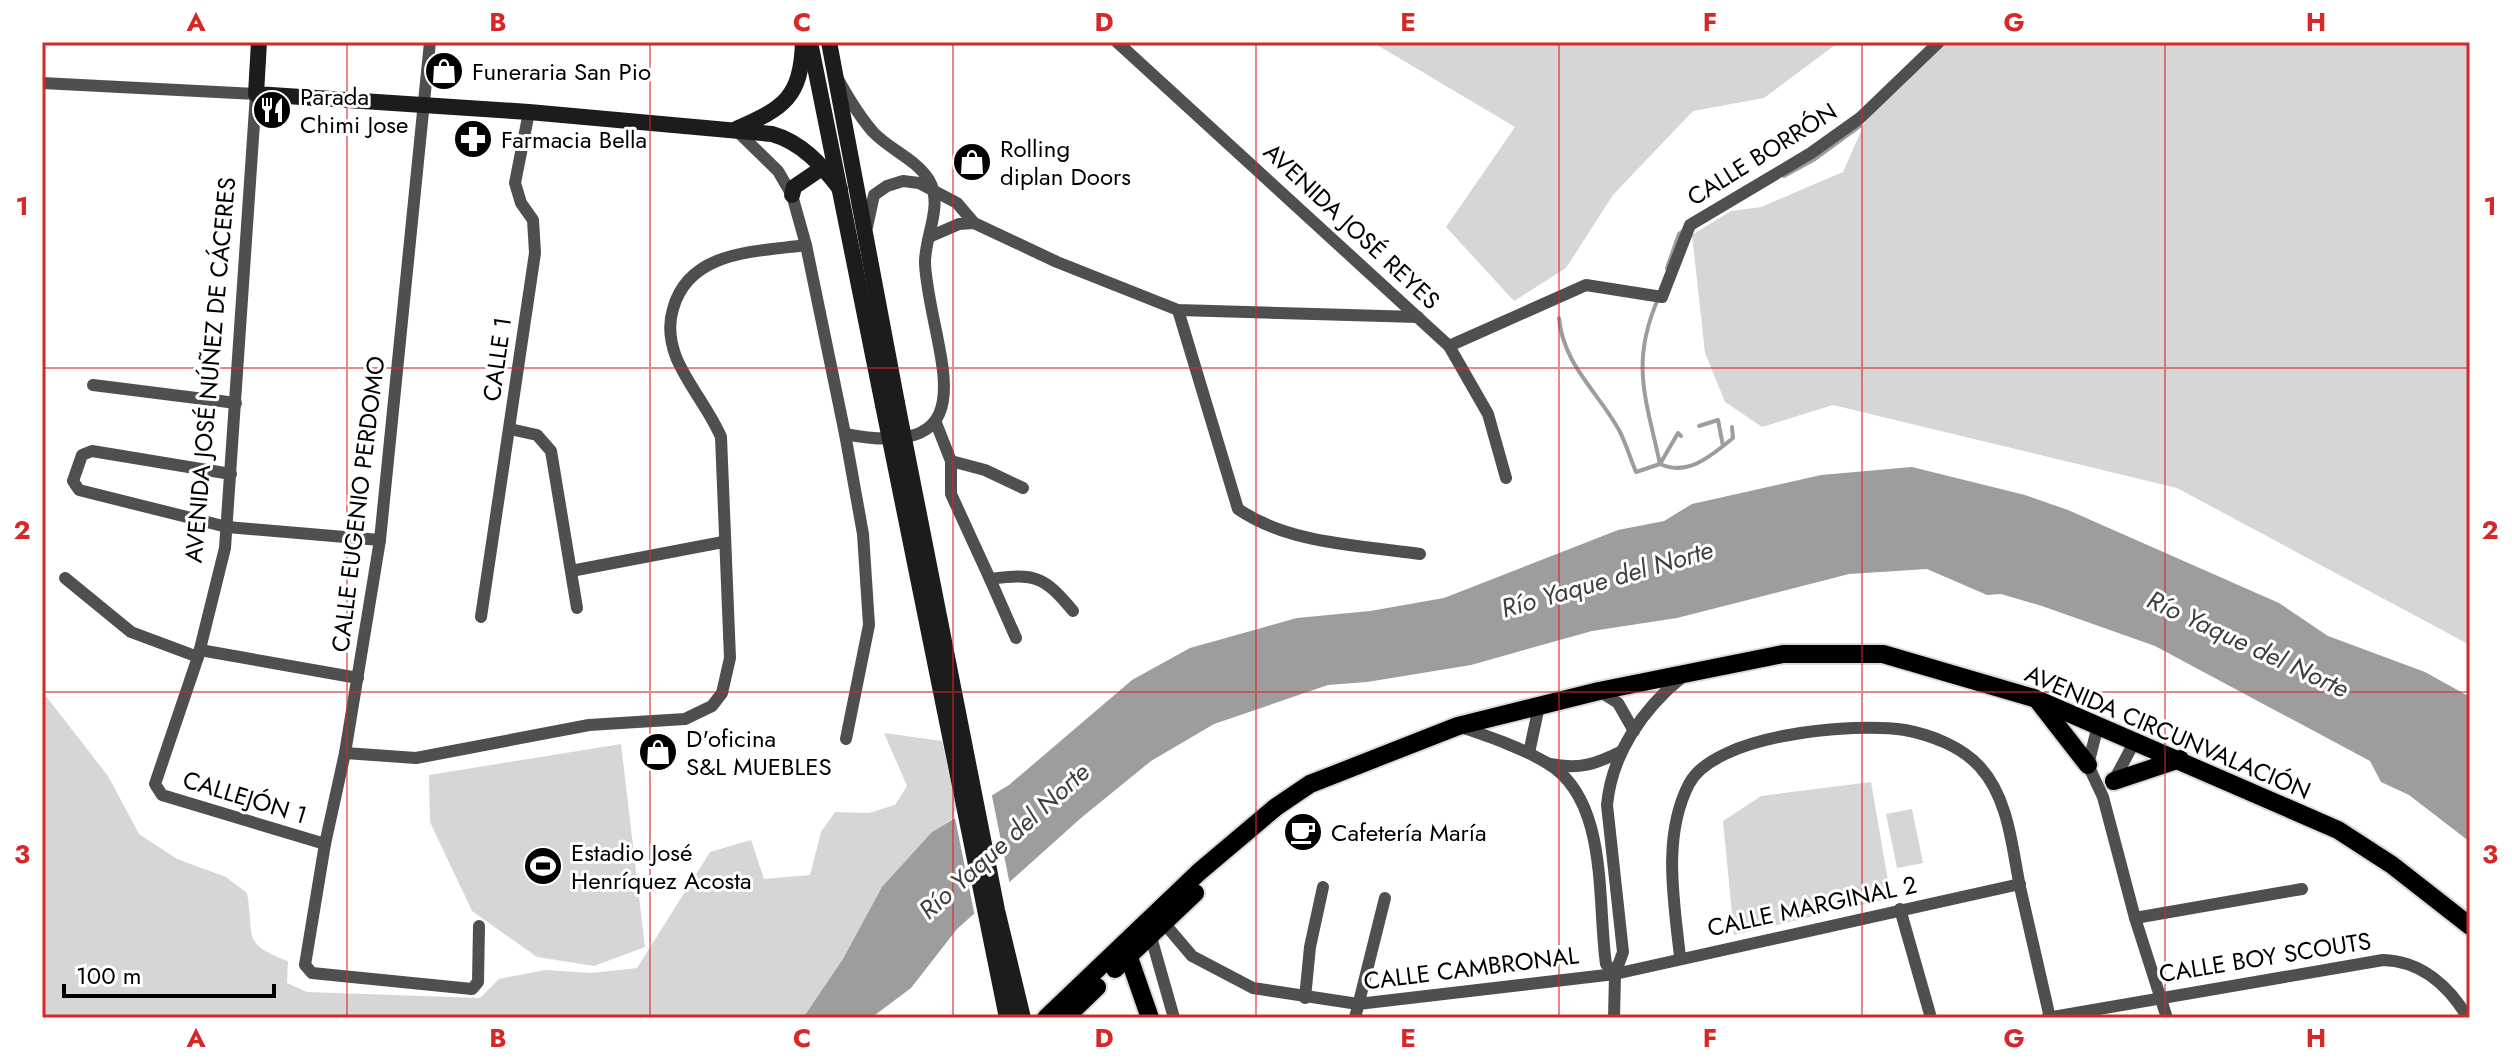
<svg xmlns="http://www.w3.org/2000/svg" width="2512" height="1060" viewBox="0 0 2512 1060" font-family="Jost,sans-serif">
<rect width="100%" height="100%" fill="#fff"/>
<g fill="#d6d6d6">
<path d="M 1372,42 L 1839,42 L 1764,98 L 1693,111 L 1613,195 L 1566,268 L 1514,301 L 1446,227 L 1515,127 Z"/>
<path d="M 1944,42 L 2470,42 L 2470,645 L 2177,488 L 1833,405 L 1762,427 L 1725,402 L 1705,353 L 1692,235 L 1731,211 L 1761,207 L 1843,172 L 1866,120 Z"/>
<path d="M 42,691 L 108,776 L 139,834 L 177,859 L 226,877 L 247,893 C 255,937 240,943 288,961 L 287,983 L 307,992 L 480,998 L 499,979 L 545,970 L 591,973 L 637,968 L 710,852 L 751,840 L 764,879 L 810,875 L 821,832 L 835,812 L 869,813 L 895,805 L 907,786 L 884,733 L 942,741 L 956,804 L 955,817 L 932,832 L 803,1018 L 42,1018 Z"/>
<path d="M 621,744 L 645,947 L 594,966 L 537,957 L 472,911 L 430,822 L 429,775 Z"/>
<path d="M 1871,782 L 1891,898 L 1734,935 L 1723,821 L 1761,796 Z"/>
<path d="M 1912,809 L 1923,863 L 1897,868 L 1886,814 Z"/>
</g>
<path fill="#9d9d9d" d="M 1912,467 L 2025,495 L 2068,510 L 2279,603 L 2328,636 L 2425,672 L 2470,697 L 2470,842 L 2409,795 L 2381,782 L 2370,761 L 2155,646 L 2042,606 L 2001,594 L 1987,595 L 1927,569 L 1849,574 L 1677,618 L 1592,631 L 1471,665 L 1367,682 L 1328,685 L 1214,724 L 1151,761 L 1081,818 L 957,929 L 911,988 L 871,1018 L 803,1018 L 843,959 L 882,887 L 932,832 L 1009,785 L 1132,680 L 1190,648 L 1297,618 L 1370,611 L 1444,598 L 1618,530 L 1664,521 L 1692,504 L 1821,475 Z"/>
<path fill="#fff" d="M 991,791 L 1010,885 L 975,917 L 954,813 Z"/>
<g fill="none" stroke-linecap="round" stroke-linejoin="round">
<g stroke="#9d9d9d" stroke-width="4">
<path d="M 1784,176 L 1815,159 L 1860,126"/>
<path d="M 1667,268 L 1679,234 L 1685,230"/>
<path d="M 1658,299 C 1630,363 1646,399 1660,464"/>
<path d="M 1559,318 C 1563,364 1598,392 1619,430 C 1626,443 1630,458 1636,472 L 1660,464 L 1678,433 L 1681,436"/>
<path d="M 1699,426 L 1718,420 L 1723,446"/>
<path d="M 1660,464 C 1688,477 1712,455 1733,438 L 1732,427"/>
</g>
<defs>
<g id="primary">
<path d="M 2039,702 L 2088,765"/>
<path d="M 2114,781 L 2180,759"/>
<path d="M 1125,946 L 1150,1018"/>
<path d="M 1115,969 L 1195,893"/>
<path d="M 1046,1018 L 1199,872 L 1276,807 L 1310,784 L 1458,726 L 1599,691 L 1783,654 L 1883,654 L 2034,698 L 2338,830 L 2392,865 L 2470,926"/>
<path d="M 1065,1018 L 1097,987"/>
</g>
</defs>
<use href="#primary" stroke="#dbdbdb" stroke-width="22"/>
<g stroke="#4f4f4f" stroke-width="12">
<path d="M 430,42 L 380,540 L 345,753 L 325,844 L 305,965 L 312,973 L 472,989 L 478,982 L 479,926"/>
<path d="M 1117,42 L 1449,346 L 1488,414 L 1506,478"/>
<path d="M 839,81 C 849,99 860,117 873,132 C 890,150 916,159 929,180 C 944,206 924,237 925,264 C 930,349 997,463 845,434"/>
<path d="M 42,83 L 256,94 L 225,548 L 198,657 L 155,784 L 162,795 L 325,844"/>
<path d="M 735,129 L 778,171 L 792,195 L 806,245 L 845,434 L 863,534 L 869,625 L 846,739"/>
<path d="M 867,227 L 874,195 L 887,186 L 903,181 L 919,183 L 957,203 L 974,223 L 1057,262 L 1178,310 L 1418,317"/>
<path d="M 929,237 L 959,224 L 974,223"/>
<path d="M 1178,310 L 1238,509 C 1289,544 1359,545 1420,554"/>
<path d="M 1449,346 L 1586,285 L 1662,297 L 1690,225 L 1811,153 L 1860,118 L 1939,42"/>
<path d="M 93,385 L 236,403"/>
<path d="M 936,423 L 951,461 L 985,470 L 1023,488"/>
<path d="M 510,429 L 537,435 L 551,451 L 577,608"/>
<path d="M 951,461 L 951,494 L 990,579 C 1035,573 1044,576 1073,611"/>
<path d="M 231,474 L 92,451 L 82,455 L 73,481 L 79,490 L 227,527 L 380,540"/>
<path d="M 571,571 L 723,542"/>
<path d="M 65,578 L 131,632 L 198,657"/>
<path d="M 990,579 L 1016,638"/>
<path d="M 481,617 L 535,253 L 533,220 L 521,203 L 515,183 L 529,112"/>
<path d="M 200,650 L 358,678"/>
<path d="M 1599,691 L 1618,703 L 1634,731"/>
<path d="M 2098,725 L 2088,765 L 2103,797 L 2135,918 L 2167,1018"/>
<path d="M 1461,727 C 1490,737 1520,747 1547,763 C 1609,799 1597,901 1606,964 L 1615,974"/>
<path d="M 345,753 L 416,758 L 589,725 L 685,719 L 712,706 L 722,693 L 730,658 L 721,437 C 709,409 687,384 676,357 C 670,341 668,325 673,309 C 689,250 756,252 806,245"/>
<path d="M 1529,753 L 1539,706"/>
<path d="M 1550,764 C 1579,770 1596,764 1622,751"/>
<path d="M 2112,784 L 2136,739"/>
<path d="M 1900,909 L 1931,1018"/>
<path d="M 2135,918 L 2302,889"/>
<path d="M 1164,923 L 1192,956 L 1253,988 L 1358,1004 L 1615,974 L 2020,884"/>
<path d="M 1151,937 L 1174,1018"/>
<path d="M 1680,957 C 1674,901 1662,836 1689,784 C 1715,734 1854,722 1905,730 C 1932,735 1962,747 1980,767 C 2009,799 2012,848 2020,887 C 2030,931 2040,974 2050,1018"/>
<path d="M 1305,998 L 1310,947 L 1323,887"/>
<path d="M 1355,1018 L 1385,898"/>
<path d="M 1614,1018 L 1615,974 L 1623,952 L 1607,805 C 1612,753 1643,709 1682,677"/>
<path d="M 2047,1018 L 2383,960 C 2421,961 2449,986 2468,1018"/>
</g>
<g stroke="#1c1c1c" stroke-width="16">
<path d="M 259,42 L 256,94 L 529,112 L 772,134 C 801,142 822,165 840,189"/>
<path d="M 810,42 L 883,405"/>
<path d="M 829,42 L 897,403"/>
<path d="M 736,129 C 784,108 801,98 803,42"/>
<path d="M 792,195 L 794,187 L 822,168"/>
</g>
<use href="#primary" stroke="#000" stroke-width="18"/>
<g stroke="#1c1c1c" stroke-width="16">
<path d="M 897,403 L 997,910 L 1023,1018"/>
<path d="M 883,405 L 1007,1018"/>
</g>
</g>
<path fill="none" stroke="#d62828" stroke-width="2" stroke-opacity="0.55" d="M 347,42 L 347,1018M 650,42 L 650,1018M 953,42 L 953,1018M 1256,42 L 1256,1018M 1559,42 L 1559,1018M 1862,42 L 1862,1018M 2165,42 L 2165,1018M 42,368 L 2470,368M 42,692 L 2470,692"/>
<defs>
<symbol id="shop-disc" viewBox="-11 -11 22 22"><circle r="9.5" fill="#000" stroke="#fff"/><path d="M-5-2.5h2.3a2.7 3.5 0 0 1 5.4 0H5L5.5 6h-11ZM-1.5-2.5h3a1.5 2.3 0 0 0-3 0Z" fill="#fff"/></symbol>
<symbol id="restaurant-disc" viewBox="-11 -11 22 22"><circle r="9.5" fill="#000" stroke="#fff"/><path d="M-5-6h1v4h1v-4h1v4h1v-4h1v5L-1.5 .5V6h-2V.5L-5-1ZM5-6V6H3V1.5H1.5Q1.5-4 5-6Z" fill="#fff"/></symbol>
<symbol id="pharmacy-disc" viewBox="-11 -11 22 22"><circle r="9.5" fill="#000" stroke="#fff"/><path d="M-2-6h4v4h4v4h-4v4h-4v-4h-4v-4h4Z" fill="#fff"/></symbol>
<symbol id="cafe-disc" viewBox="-11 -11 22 22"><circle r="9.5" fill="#000" stroke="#fff"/><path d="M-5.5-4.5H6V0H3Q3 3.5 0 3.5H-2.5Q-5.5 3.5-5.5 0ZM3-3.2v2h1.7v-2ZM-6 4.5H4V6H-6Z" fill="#fff"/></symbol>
<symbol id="stadium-disc" viewBox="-11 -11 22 22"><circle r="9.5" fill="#000" stroke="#fff"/><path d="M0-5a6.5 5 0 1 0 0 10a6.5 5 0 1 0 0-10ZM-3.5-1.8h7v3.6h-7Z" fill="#fff"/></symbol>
</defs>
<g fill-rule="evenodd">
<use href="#shop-disc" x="422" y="49" width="44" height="44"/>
<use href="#restaurant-disc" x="250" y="88" width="44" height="44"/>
<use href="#pharmacy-disc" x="451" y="117" width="44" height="44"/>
<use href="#shop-disc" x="950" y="140" width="44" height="44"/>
<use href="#shop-disc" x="636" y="730" width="44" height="44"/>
<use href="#cafe-disc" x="1281" y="810" width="44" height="44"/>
<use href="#stadium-disc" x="521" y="844" width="44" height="44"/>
</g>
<g text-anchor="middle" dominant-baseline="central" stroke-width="6" stroke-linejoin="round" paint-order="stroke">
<g font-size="24" fill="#000" stroke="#fff" text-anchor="start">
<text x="472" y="71">Funeraria San Pio</text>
<text x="300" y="96">Parada<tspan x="300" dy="28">Chimi Jose</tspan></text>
<text x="501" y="139">Farmacia Bella</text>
<text x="1000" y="148">Rolling<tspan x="1000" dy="28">diplan Doors</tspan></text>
<text x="686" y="738">D'oficina<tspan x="686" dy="28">S&amp;L MUEBLES</tspan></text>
<text x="1331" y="832">Cafetería María</text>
<text x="571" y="852">Estadio José<tspan x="571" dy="28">Henríquez Acosta</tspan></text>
</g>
<g font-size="24" fill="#000" stroke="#fff">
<text transform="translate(1762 154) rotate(-32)">CALLE BORRÓN</text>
<text transform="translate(1352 226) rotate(43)">AVENIDA JOSÉ REYES</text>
<text transform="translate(497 359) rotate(-82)">CALLE 1</text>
<text transform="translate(210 370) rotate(-85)">AVENIDA JOSÉ NÚÑEZ DE CÁCERES</text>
<text transform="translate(358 504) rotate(-83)">CALLE EUGENIO PERDOMO</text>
<text transform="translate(2168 732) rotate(23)">AVENIDA CIRCUNVALACIÓN</text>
<text transform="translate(245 797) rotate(17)">CALLEJÓN 1</text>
<text transform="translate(1812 906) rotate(-12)">CALLE MARGINAL 2</text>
<text transform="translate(2265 957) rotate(-9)">CALLE BOY SCOUTS</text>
<text transform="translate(1471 968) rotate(-7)">CALLE CAMBRONAL</text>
</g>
<g font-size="26" font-style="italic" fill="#3e3e3e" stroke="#fff">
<text transform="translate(1607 579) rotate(-16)">Río Yaque del Norte</text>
<text transform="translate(2248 644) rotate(25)">Río Yaque del Norte</text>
<text transform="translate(1004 841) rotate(-42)">Río Yaque del Norte</text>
</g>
</g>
<rect width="2512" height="1060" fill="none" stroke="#ffffff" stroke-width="88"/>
<path d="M64 984v12h210v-12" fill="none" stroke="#000000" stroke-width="4"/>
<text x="76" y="984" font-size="24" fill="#000000" stroke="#ffffff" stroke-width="6" paint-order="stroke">100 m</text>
<rect x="44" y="44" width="2424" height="972" fill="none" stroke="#d62828" stroke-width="3"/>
<g font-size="26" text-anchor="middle" font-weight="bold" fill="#d62828">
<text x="196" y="31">A</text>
<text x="498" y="31">B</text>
<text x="802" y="31">C</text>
<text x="1104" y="31">D</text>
<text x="1408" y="31">E</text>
<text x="1710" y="31">F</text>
<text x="2014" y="31">G</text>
<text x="2316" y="31">H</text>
<text x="22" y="215">1</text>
<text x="2490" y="215">1</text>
<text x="22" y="539">2</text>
<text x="2490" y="539">2</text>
<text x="22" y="863">3</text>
<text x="2490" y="863">3</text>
<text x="196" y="1047">A</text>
<text x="498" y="1047">B</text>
<text x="802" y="1047">C</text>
<text x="1104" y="1047">D</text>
<text x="1408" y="1047">E</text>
<text x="1710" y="1047">F</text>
<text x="2014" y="1047">G</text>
<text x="2316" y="1047">H</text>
</g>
</svg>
